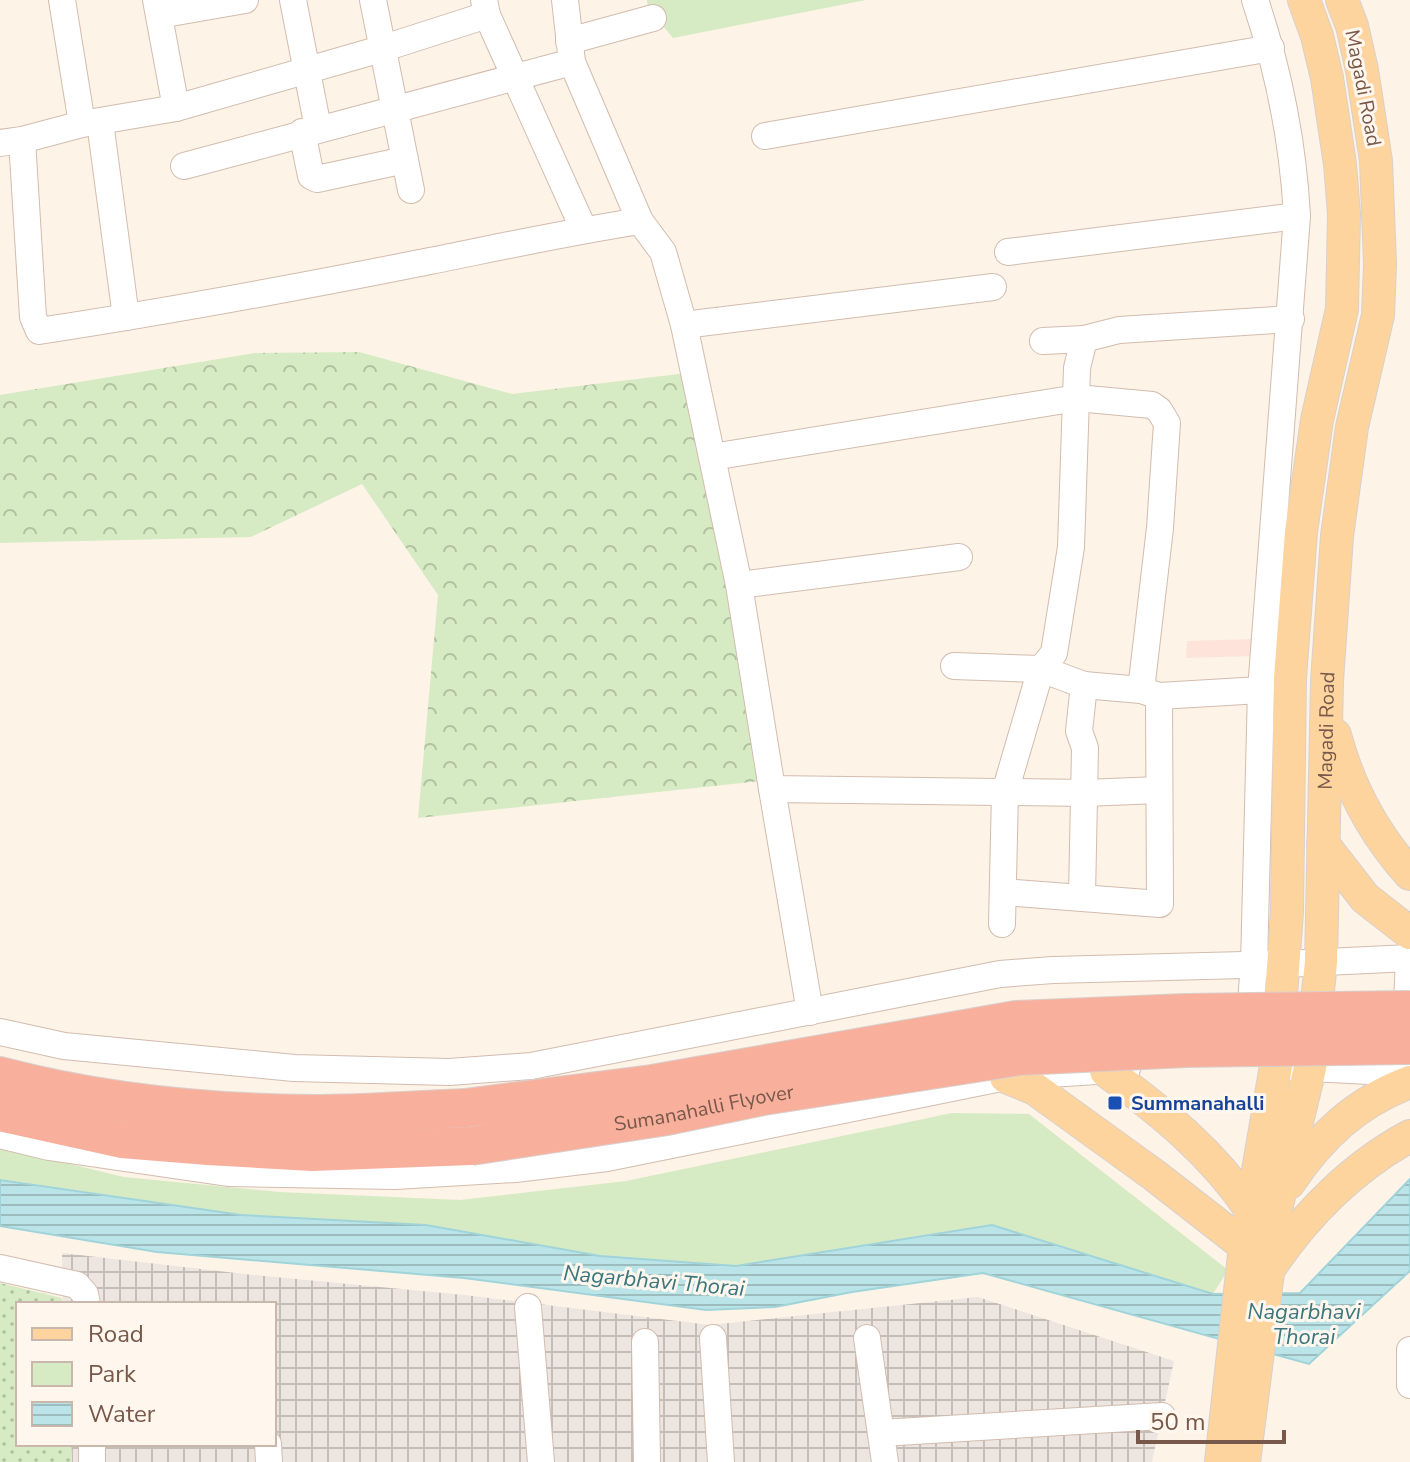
<svg xmlns="http://www.w3.org/2000/svg" width="1410" height="1462" viewBox="0 0 1410 1462" font-family="'Nunito Sans',sans-serif">
<defs>
<pattern id="industrial-grid" width="8" height="8" patternUnits="userSpaceOnUse" patternTransform="scale(2)"><rect width="8" height="8" fill="#ede6e0"/><path d="M0 4h8M4 0v8" fill="none" stroke="#c5bdb8"/></pattern>
<pattern id="forest-crowns" width="20" height="18" patternUnits="userSpaceOnUse" patternTransform="scale(2)"><rect width="20" height="18" fill="#d6ebc4"/><path d="M2 6a3 3 0 1 1 6 0M12 15a3 3 0 1 1 6 0" fill="none" stroke="#b2c1a1"/></pattern>
<pattern id="garden-dots" width="8" height="8" patternUnits="userSpaceOnUse" patternTransform="scale(2)"><rect width="8" height="8" fill="#d6ebc4"/><path d="M2 2h.1M6 6h.1" fill="none" stroke="#b2c1a1" stroke-width="1.8" stroke-linecap="round"/></pattern>
<pattern id="water-rules" width="6" height="5" patternUnits="userSpaceOnUse" patternTransform="scale(2)"><rect width="6" height="5" fill="#bae4e8"/><path d="M0 2.5h6" fill="none" stroke="#9cbcbe"/></pattern>
</defs>
<rect width="100%" height="100%" fill="#fdf3e7"/>
<path fill="#fde3da" d="M 1254,639 L 1253,656 L 1186,658 L 1187,641 Z"/>
<path fill="url(#industrial-grid)" d="M 62,1253 L 253,1275 L 464,1295 L 710,1325 L 978,1297 L 1174,1361 L 1152,1462 L 72,1462 L 71,1444 L 274,1444 L 274,1304 L 63,1304 Z"/>
<g fill="#d6ebc4">
<path d="M 647,0 L 866,0 L 673,38 L 648,8 Z"/>
<path d="M 952,1113 L 1029,1114 L 1228,1270 L 1213,1294 L 991,1225 L 736,1266 L 600,1256 L 426,1225 L 241,1215 L 0,1179 L 0,1147 L 124,1177 L 280,1192 L 460,1200 L 626,1181 Z"/>
</g>
<path fill="url(#forest-crowns)" d="M 359,352 L 512,394 L 687,373 L 760,781 L 418,818 L 438,595 L 362,484 L 251,537 L 0,543 L 0,395 L 255,353 Z"/>
<path fill="url(#garden-dots)" d="M 0,1283 L 62,1298 L 63,1304 L 18,1304 L 18,1444 L 71,1444 L 72,1462 L 0,1462 Z"/>
<path fill="url(#water-rules)" stroke="#a0d4da" stroke-width="2" d="M 1410,1179 L 1410,1271 L 1309,1364 L 983,1273 L 852,1292 L 775,1307 L 706,1310 L 464,1278 L 157,1252 L 0,1226 L 0,1180 L 241,1215 L 426,1225 L 600,1256 L 736,1266 L 992,1225 L 1213,1294 L 1300,1293 Z"/>
<g fill="none" stroke-linecap="round" stroke-linejoin="round">
<defs>
<g id="minor">
<path d="M 62,0 L 82,124"/>
<path d="M 156,0 L 176,108"/>
<path d="M 293,0 L 318,128"/>
<path d="M 373,0 L 411,190"/>
<path d="M 565,0 L 572,62 L 640,221"/>
<path d="M 159,15 L 245,0"/>
<path d="M 487,15 L 584,230"/>
<path d="M 569,41 L 653,18"/>
<path d="M 100,122 L 126,317"/>
<path d="M 302,132 L 311,176 L 317,179 L 405,160"/>
<path d="M 765,136 L 1271,48"/>
<path d="M 22,140 L 82,124 L 176,108 L 381,49 L 487,15 L 484,0"/>
<path d="M 0,143 L 22,140 L 33,317 L 39,331 C 170,311 300,287 430,261 C 500,247 569,232 640,221 L 663,252 L 684,325 L 739,585 L 772,789 L 1085,793 L 1159,790"/>
<path d="M 184,166 L 572,62"/>
<path d="M 1008,252 L 1297,216"/>
<path d="M 684,325 L 993,287"/>
<path d="M 1043,341 L 1084,339"/>
<path d="M 712,457 L 1077,398 L 1152,405 L 1159,410 L 1167,423 L 1160,528 L 1141,690 L 1084,685 L 1041,669 L 954,666"/>
<path d="M 739,585 L 959,557"/>
<path d="M 1159,696 L 1261,690"/>
<path d="M 772,789 L 810,1012"/>
<path d="M 1003,892 L 1160,904 L 1159,696 L 1141,690"/>
<path d="M 1082,897 L 1085,748 L 1079,731 L 1084,685"/>
<path d="M 1002,924 L 1005,792 L 1041,669 L 1054,653 L 1071,547 L 1077,368 L 1084,339 L 1119,330 L 1291,319"/>
<path d="M 1249,1026 L 1254,964 L 1261,690 L 1297,216 C 1293,142 1279,71 1255,0"/>
<path d="M 1406,1026 L 1409,958"/>
<path d="M 0,1032 L 64,1046 L 294,1068 L 449,1072 L 531,1066 L 1000,974 L 1053,970 L 1284,964 L 1410,958"/>
<path d="M 1290,1067 L 1410,1073"/>
<path d="M 0,1135 L 49,1147 L 228,1173 L 395,1176 L 515,1169 L 607,1158 L 1006,1077 L 1127,1069"/>
<path d="M 0,1268 L 77,1285 L 85,1294 L 87,1304"/>
<path d="M 528,1307 L 541,1462"/>
<path d="M 713,1338 L 721,1462"/>
<path d="M 867,1338 L 885,1462"/>
<path d="M 645,1342 L 647,1462"/>
<path d="M 1410,1350 L 1410,1385"/>
<path d="M 881,1433 L 1162,1416"/>
<path d="M 92,1444 L 92,1462"/>
<path d="M 268,1444 L 269,1462"/>
</g>
<g id="major">
<path d="M 1335,735 C 1349,788 1373,833 1410,874"/>
<path d="M 1323,844 L 1365,898 L 1410,933"/>
<path d="M 1106,1071 C 1161,1111 1213,1153 1251,1210"/>
<path d="M 1006,1077 L 1035,1089 L 1154,1175 L 1245,1246"/>
<path d="M 1289,1183 C 1320,1136 1357,1102 1410,1082"/>
<path d="M 1271,1266 C 1306,1214 1354,1166 1410,1136"/>
<path d="M 1221,1462 L 1245,1246 L 1276,1066 L 1287,912 L 1290,678 L 1301,532 L 1317,420 L 1342,309 L 1344,214 L 1340,164 L 1327,78 L 1317,36 L 1304,0"/>
<path id="s1" d="M 1244,1462 L 1276,1209 L 1310,1068 L 1321,962 L 1327,681 L 1337,536 L 1352,427 L 1378,315 L 1380,264 L 1376,161 L 1362,70 L 1352,26 L 1342,0"/>
</g>
<g id="highway">
<path d="M 0,1076 C 102,1103 207,1113 313,1114 C 363,1114 414,1110 465,1108"/>
<path d="M 0,1112 L 122,1139 L 208,1146 L 312,1152 L 471,1146"/>
</g>
</defs>
<use href="#minor" stroke="#d2bcae" stroke-width="28"/>
<use href="#major" stroke="#d9d0cc" stroke-width="34"/>
<use href="#highway" stroke="#d9d0cc" stroke-width="40"/>
<use href="#minor" stroke="#fff" stroke-width="26"/>
<use href="#major" stroke="#fdd49e" stroke-width="32"/>
<use href="#highway" stroke="#f8af9c" stroke-width="38"/>
<defs>
<g id="highway-bridge">
<path d="M 465,1108 L 652,1084 L 1016,1020 L 1185,1013 L 1410,1010"/>
<path id="s2" d="M 471,1146 L 667,1116 L 763,1096 L 1019,1056 L 1186,1048 L 1410,1045"/>
</g>
</defs>
<use href="#highway-bridge" stroke="#d9d0cc" stroke-width="40" stroke-linecap="butt"/>
<use href="#highway-bridge" stroke="#f8af9c" stroke-width="38"/>
</g>
<rect fill="#1a4fb4" stroke="#fff7ee" stroke-width="3" x="1107" y="1095" width="16" height="16" rx="4"/>
<g text-anchor="middle" dominant-baseline="central" stroke-width="6" stroke-linejoin="round" paint-order="stroke">
<g font-size="20" fill="#78584a" stroke="#fff7ee">
<text transform="translate(1363 88) rotate(79)">Magadi Road</text>
<text stroke="none"><textPath href="#s1" startOffset="738">Magadi Road</textPath></text>
<text stroke="none"><textPath href="#s2" startOffset="236">Sumanahalli Flyover</textPath></text>
</g>
<g font-size="20" font-weight="bold" fill="#164399" stroke="#fff7ee" text-anchor="start">
<text x="1131" y="1103">Summanahalli</text>
</g>
<g font-size="22" font-style="italic" fill="#3c767d" stroke="#fff7ee">
<text transform="translate(654 1281) rotate(5)">Nagarbhavi Thorai</text>
<text x="1304" y="1312">Nagarbhavi<tspan x="1304" dy="25">Thorai</tspan></text>
</g>
</g>
<rect x="16" y="1302" width="260" height="144" fill="#fff7ee" stroke="#c9b7ac" stroke-width="2"/>
<rect x="32" y="1328" width="40" height="12" fill="#fdd49e" stroke="#c9b7ac" stroke-width="2"/>
<text x="88" y="1342" font-size="24" fill="#78584a">Road</text>
<rect x="32" y="1362" width="40" height="24" fill="#d6ebc4" stroke="#c9b7ac" stroke-width="2"/>
<text x="88" y="1382" font-size="24" fill="#78584a">Park</text>
<rect x="32" y="1402" width="40" height="24" fill="url(#water-rules)" stroke="#c9b7ac" stroke-width="2"/>
<text x="88" y="1422" font-size="24" fill="#78584a">Water</text>
<path d="M1138 1430v12h146v-12" fill="none" stroke="#78584a" stroke-width="4"/>
<text x="1150" y="1430" font-size="24" fill="#78584a" stroke="#fff7ee" stroke-width="6" paint-order="stroke">50 m</text>
</svg>
